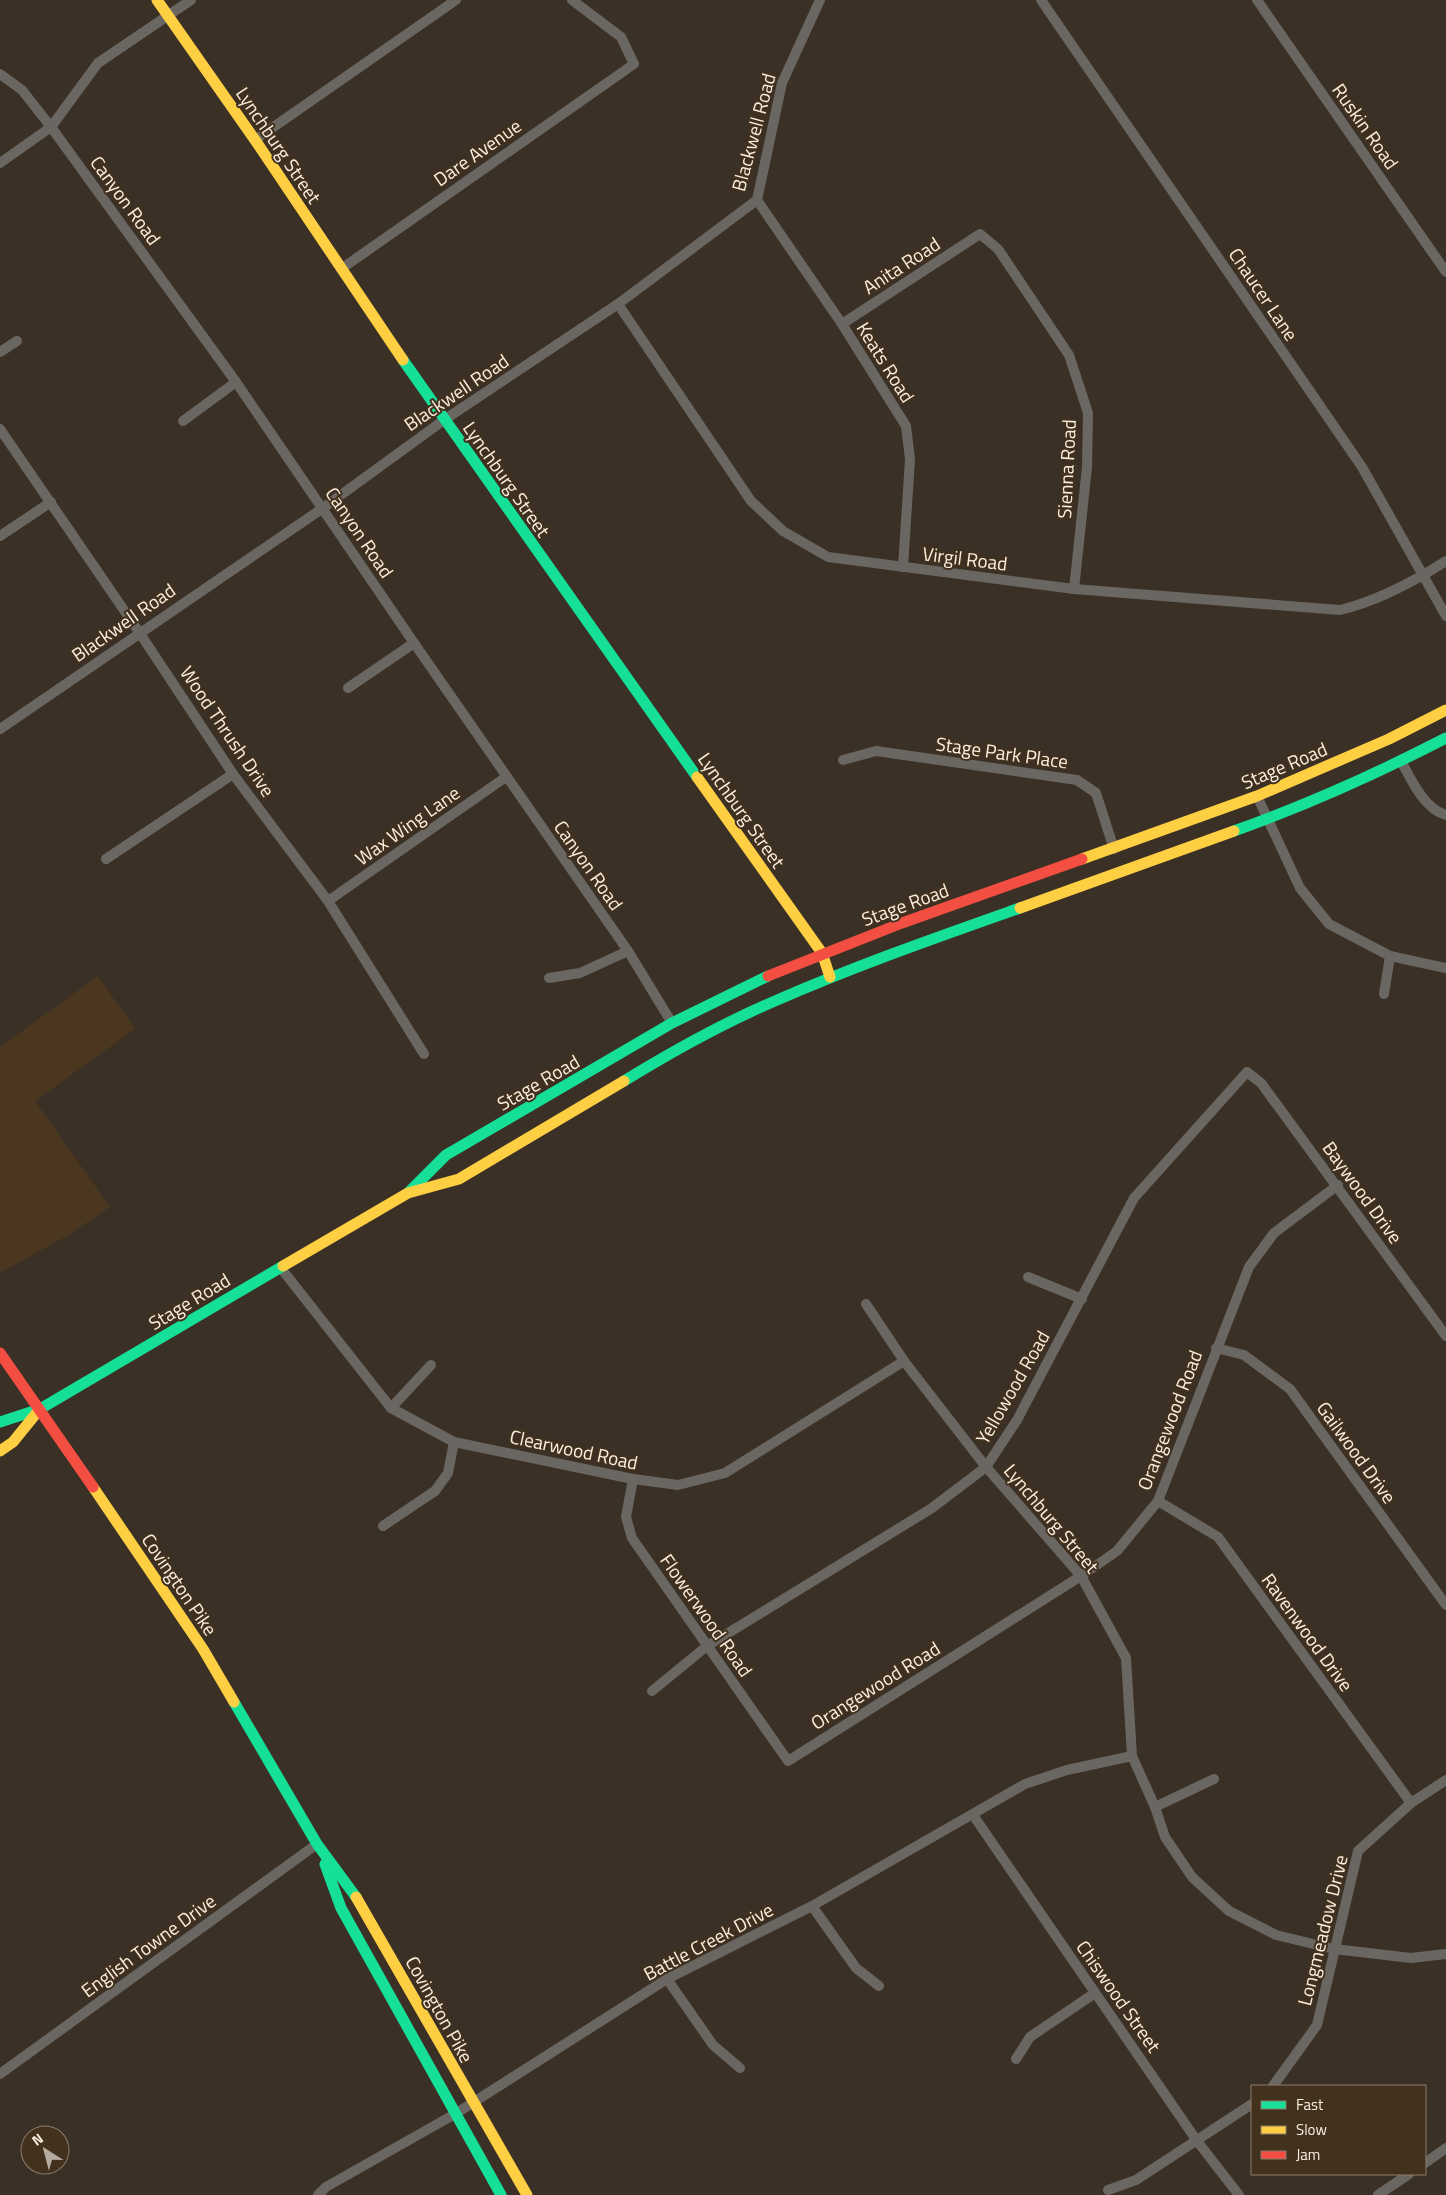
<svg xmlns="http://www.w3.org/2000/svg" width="1446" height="2195" viewBox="0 0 1446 2195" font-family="'Titillium Web',sans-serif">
<rect width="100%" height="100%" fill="#3a3025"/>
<path fill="#4b371f" d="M 98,976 L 135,1029 L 35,1101 L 110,1207 L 67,1236 L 0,1273 L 0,1047 Z"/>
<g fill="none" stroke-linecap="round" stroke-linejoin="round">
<g stroke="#6a6661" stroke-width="10">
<path d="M 1041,0 L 1362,467 L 1446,616"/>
<path d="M 1257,0 L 1446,272"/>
<path d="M 0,74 L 22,90 L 51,127 L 236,382 L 414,643 L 628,951 L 672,1023"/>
<path d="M 255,140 L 456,0"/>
<path d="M 0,163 L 51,127 L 98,63 L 191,0"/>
<path d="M 757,200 L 842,324 L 906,426 L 910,459 L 903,567"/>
<path d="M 341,269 L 634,64 L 621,37 L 572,0"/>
<path d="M 618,304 L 751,501 L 783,531 L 828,557 L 1074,589 L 1340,610 C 1378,601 1413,582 1446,561"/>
<path d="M 842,324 L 980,234 L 998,249 L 1069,355 L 1088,413 L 1087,467 L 1074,589"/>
<path d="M 0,352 L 17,341"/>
<path d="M 183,421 L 236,382"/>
<path d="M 0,429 L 139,632 L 233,774 L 328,901 L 424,1054"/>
<path d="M 0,536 L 51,502"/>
<path d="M 348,688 L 414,643"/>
<path d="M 0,729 L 323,508 L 444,420 L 618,304 L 757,200 L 782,83 L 820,0"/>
<path d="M 843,760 L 876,751 L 1077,780 L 1096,793 L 1114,849"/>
<path d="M 1401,761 C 1411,779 1424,809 1446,815"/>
<path d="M 1257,796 L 1300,888 L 1329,924 L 1390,956 L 1446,968"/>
<path d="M 106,859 L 233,774"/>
<path d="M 328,901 L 506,777"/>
<path d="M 549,978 L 580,973 L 628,951"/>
<path d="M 1384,994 L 1390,956"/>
<path d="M 280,1267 L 391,1408 L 454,1442 L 633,1479 L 678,1485 L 725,1473 L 904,1361"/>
<path d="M 1028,1277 L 1082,1299"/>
<path d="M 866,1304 L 904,1361 L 986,1467 L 1081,1576 L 1126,1658 L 1132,1756 L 1155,1807 L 1165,1837 L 1192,1877 L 1229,1911 L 1276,1935 L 1334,1949 L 1411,1958 L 1446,1954"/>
<path d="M 1216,1348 L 1244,1355 L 1290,1389 L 1446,1605"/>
<path d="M 391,1408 L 431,1365"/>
<path d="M 633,1479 L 626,1517 L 632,1538 L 788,1761 L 1081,1576 L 1117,1551 L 1158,1501 L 1249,1267 L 1274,1233 L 1338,1185"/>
<path d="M 1158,1501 L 1218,1537 L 1411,1803"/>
<path d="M 383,1526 L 435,1491 L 448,1473 L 454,1442"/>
<path d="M 652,1691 L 707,1646 L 932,1508 L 986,1467 L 1017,1420 L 1134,1198 L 1247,1072 L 1261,1083 L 1446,1336"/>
<path d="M 1155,1807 L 1214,1779"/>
<path d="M 973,1815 L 1197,2141 L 1239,2195"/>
<path d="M 812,1906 L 856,1968 L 879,1986"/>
<path d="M 667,1979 L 713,2045 L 740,2068"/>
<path d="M 1016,2059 L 1030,2037 L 1095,1993"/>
<path d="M 0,2074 L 317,1844"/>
<path d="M 1273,2086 L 1317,2025 L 1358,1851 L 1411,1803 L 1446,1780"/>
<path d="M 1425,2163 L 1446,2148"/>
<path d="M 1108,2190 L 1136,2180 L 1252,2104"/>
<path d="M 318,2195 L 326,2187 L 455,2114 L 667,1979 L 812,1906 L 1025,1784 L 1067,1770 L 1132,1756"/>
<path d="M 1378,2195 L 1409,2174"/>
</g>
<g stroke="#16e098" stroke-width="11">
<path d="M 403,360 L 697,777"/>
<path d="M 1234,831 C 1307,805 1378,773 1446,738"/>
<path d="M 624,1081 C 673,1051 723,1023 775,1001 C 855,966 938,937 1020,908"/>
<path d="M 409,1192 L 446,1155 L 672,1023 L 768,976"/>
<path d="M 0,1422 L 40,1409 L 283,1266"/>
<path d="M 234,1702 L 317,1844 L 356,1897"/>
<path d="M 325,1864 L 341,1908 L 501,2195"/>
</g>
<g stroke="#ffcf43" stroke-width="11">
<path d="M 157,0 L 255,140 L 403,360"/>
<path d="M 697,777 L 822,953 L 830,977"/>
<path d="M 1082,859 L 1257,796 L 1389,739 L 1446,710"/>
<path d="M 1020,908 L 1234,831"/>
<path d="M 283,1266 L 408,1193 L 459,1179 L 624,1081"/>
<path d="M 0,1451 L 13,1442 L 39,1410"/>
<path d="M 93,1487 L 203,1649 L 234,1702"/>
<path d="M 356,1897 L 527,2195"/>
</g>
<g stroke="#f24e42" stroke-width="11">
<path d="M 768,976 L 902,923 L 1082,859"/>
<path d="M 0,1353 L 93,1487"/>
</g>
</g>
<g text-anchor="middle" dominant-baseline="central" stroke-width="4" stroke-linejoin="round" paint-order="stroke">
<g font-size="19" fill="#faefe3" stroke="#42311d">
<text transform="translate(1366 126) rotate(55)">Ruskin Road</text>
<text transform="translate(753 132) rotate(-75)">Blackwell Road</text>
<text transform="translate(279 145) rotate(56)">Lynchburg Street</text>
<text transform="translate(477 152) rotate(-35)">Dare Avenue</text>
<text transform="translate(126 200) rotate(54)">Canyon Road</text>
<text transform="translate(901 265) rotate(-33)">Anita Road</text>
<text transform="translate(1264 294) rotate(56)">Chaucer Lane</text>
<text transform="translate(886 362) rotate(58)">Keats Road</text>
<text transform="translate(456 392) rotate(-34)">Blackwell Road</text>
<text transform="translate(1066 469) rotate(-87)">Sienna Road</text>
<text transform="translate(507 479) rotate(55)">Lynchburg Street</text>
<text transform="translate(360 532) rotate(56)">Canyon Road</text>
<text transform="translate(965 558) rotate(7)">Virgil Road</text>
<text transform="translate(123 622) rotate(-35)">Blackwell Road</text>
<text transform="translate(228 731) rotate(56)">Wood Thrush Drive</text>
<text transform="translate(1002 752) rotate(8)">Stage Park Place</text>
<text transform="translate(1284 765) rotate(-23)">Stage Road</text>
<text transform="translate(742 810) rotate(55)">Lynchburg Street</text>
<text transform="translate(407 825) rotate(-35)">Wax Wing Lane</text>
<text transform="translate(589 865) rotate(55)">Canyon Road</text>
<text transform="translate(905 904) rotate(-20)">Stage Road</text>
<text transform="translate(538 1082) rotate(-30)">Stage Road</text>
<text transform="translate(1363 1192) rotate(54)">Baywood Drive</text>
<text transform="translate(189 1301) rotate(-31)">Stage Road</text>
<text transform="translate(1012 1387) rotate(-60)">Yellowood Road</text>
<text transform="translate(1169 1420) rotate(-69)">Orangewood Road</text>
<text transform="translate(574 1449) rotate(12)">Clearwood Road</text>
<text transform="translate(1357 1452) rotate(54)">Gailwood Drive</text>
<text transform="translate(1052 1518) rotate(50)">Lynchburg Street</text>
<text transform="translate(180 1584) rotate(56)">Covington Pike</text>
<text transform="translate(707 1615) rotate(55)">Flowerwood Road</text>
<text transform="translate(1308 1632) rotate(54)">Ravenwood Drive</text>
<text transform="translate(875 1685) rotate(-32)">Orangewood Road</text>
<text transform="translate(1322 1930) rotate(-76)">Longmeadow Drive</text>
<text transform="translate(708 1941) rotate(-28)">Battle Creek Drive</text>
<text transform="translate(148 1945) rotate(-36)">English Towne Drive</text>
<text transform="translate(1119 1996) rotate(55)">Chiswood Street</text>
<text transform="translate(440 2009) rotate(61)">Covington Pike</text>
</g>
</g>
<rect x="1251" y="2085" width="175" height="90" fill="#42311d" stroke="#8c7d6c"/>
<rect x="1261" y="2101" width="25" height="8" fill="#16e098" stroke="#8c7d6c"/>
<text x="1296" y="2110" font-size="15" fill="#faefe3">Fast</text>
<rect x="1261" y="2126" width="25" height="8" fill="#ffcf43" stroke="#8c7d6c"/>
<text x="1296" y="2135" font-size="15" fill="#faefe3">Slow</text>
<rect x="1261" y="2151" width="25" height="8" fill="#f24e42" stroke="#8c7d6c"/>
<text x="1296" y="2160" font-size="15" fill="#faefe3">Jam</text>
<g transform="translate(45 2150) rotate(324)"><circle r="24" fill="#42311d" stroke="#8c7d6c"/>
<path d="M0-4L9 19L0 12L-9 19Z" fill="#b7aca0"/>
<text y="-8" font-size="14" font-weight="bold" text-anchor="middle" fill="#faefe3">N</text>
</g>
</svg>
